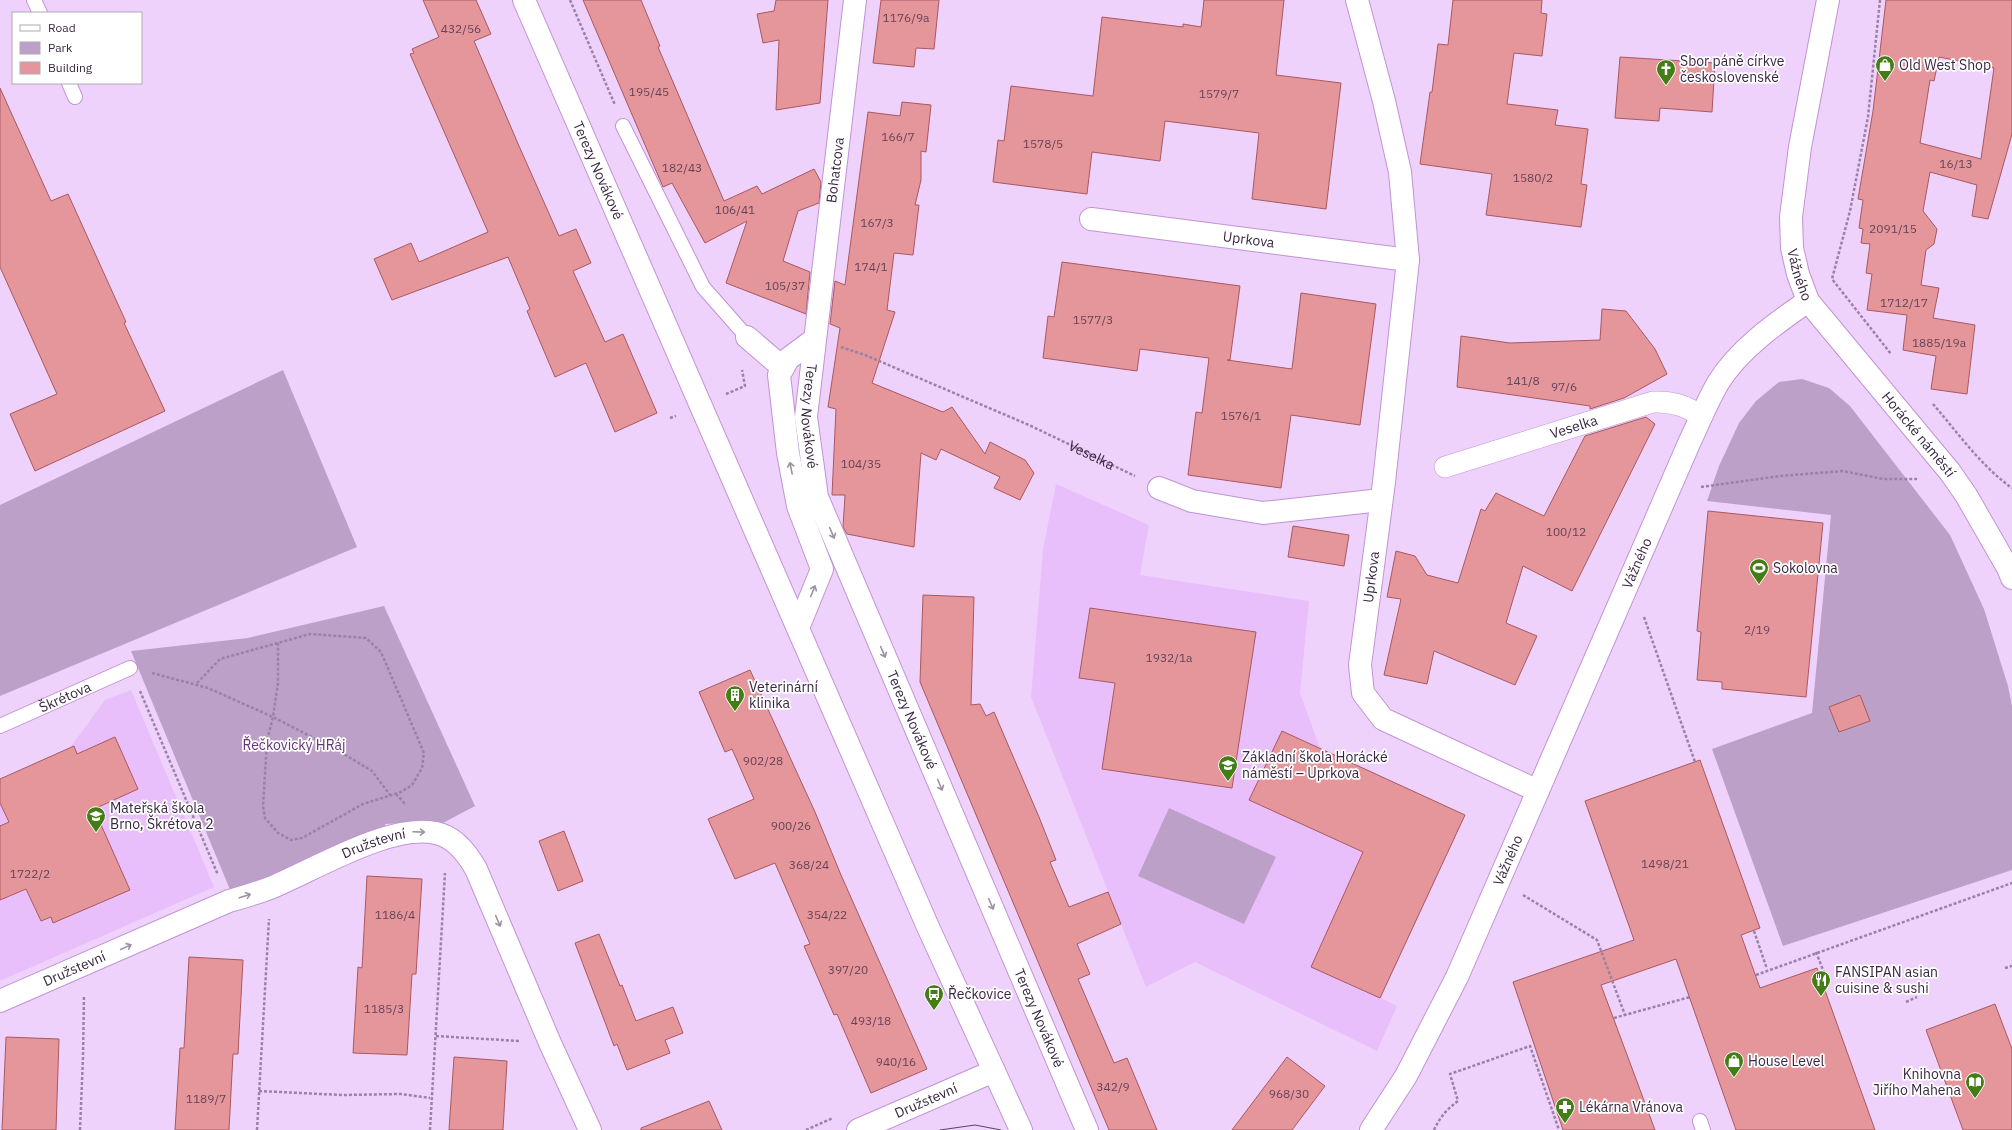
<svg xmlns="http://www.w3.org/2000/svg" width="2012" height="1130" viewBox="0 0 2012 1130" font-family="'IBM Plex Sans',sans-serif">
<rect width="100%" height="100%" fill="#efd2fc"/>
<g fill="#e9bffb">
<path d="M 1056,484 L 1149,525 L 1140,575 L 1309,601 L 1300,693 L 1320,748 L 1465,815 L 1381,998 L 1397,1006 L 1377,1051 L 1195,962 L 1146,987 L 1031,697 L 1043,549 Z"/>
<path d="M 131,690 L 214,887 L 0,981 L 0,779 L 69,749 L 105,700 Z"/>
</g>
<g fill="#bca0c8">
<path d="M 283,370 L 357,547 L 0,696 L 0,505 Z"/>
<path d="M 1802,379 L 1829,388 L 1850,406 L 1950,535 L 1984,609 L 2008,686 L 2012,706 L 2012,870 L 1783,946 L 1712,749 L 1812,713 L 1831,515 L 1707,501 L 1719,466 L 1739,423 L 1756,401 L 1779,382 Z"/>
<path d="M 384,606 L 475,806 L 441,824 L 430,822 L 385,824 L 386,829 L 231,892 L 131,651 L 248,638 Z"/>
<path d="M 1169,808 L 1276,857 L 1244,924 L 1138,876 Z"/>
</g>
<g fill="#e5969b" stroke="#a95860" fill-rule="evenodd">
<path d="M 423,0 L 476,0 L 491,34 L 474,41 L 519,146 L 559,236 L 576,229 L 591,263 L 573,271 L 605,342 L 623,334 L 657,413 L 615,432 L 586,363 L 555,377 L 527,311 L 530,309 L 508,257 L 392,300 L 374,259 L 411,243 L 419,262 L 488,232 L 410,54 L 414,53 L 412,49 L 439,37 Z"/>
<path d="M 583,0 L 641,0 L 660,46 L 658,47 L 724,201 L 757,186 L 762,194 L 814,169 L 821,182 L 819,203 L 798,211 L 783,261 L 810,272 L 806,314 L 726,283 L 747,221 L 705,243 L 672,183 L 663,187 Z"/>
<path d="M 776,0 L 828,0 L 820,103 L 776,110 L 779,40 L 763,43 L 757,14 L 774,11 Z"/>
<path d="M 881,0 L 939,0 L 934,49 L 916,48 L 914,67 L 873,63 Z"/>
<path d="M 1204,0 L 1284,0 L 1276,75 L 1341,83 L 1326,209 L 1252,199 L 1259,133 L 1165,121 L 1160,161 L 1092,152 L 1087,194 L 993,182 L 998,140 L 1004,141 L 1011,86 L 1093,96 L 1102,17 L 1183,27 L 1183,24 L 1201,27 Z"/>
<path d="M 1453,0 L 1542,0 L 1541,13 L 1547,14 L 1542,56 L 1514,53 L 1507,104 L 1558,110 L 1555,125 L 1588,129 L 1581,184 L 1587,185 L 1581,227 L 1486,215 L 1492,174 L 1420,164 L 1430,92 L 1432,92 L 1438,44 L 1448,45 Z"/>
<path d="M 1886,0 L 2012,0 L 2012,134 L 1988,219 L 1972,216 L 1977,185 L 1930,172 L 1923,211 L 1937,229 L 1934,244 L 1926,250 L 1921,285 L 1939,288 L 1933,318 L 1975,325 L 1967,394 L 1931,389 L 1936,356 L 1903,350 L 1907,315 L 1867,310 L 1872,274 L 1866,273 L 1870,244 L 1861,243 L 1863,229 L 1859,228 L 1863,200 L 1858,199 L 1873,111 ZM 1939,57 L 1994,68 L 1981,159 L 1920,143 L 1930,80 L 1934,81 Z"/>
<path d="M 1620,57 L 1715,63 L 1712,112 L 1660,108 L 1659,121 L 1615,118 Z"/>
<path d="M 0,88 L 51,201 L 68,194 L 126,322 L 124,323 L 165,411 L 35,471 L 10,414 L 57,394 L 0,267 Z"/>
<path d="M 902,102 L 931,105 L 926,152 L 921,151 L 921,180 L 915,205 L 919,205 L 913,255 L 894,253 L 887,310 L 895,312 L 872,383 L 943,412 L 952,407 L 985,454 L 990,442 L 1025,460 L 1034,473 L 1020,500 L 994,488 L 1000,477 L 941,449 L 936,460 L 921,453 L 914,547 L 847,534 L 843,527 L 845,495 L 832,495 L 836,409 L 828,407 L 840,328 L 830,324 L 835,281 L 845,285 L 868,112 L 900,116 Z"/>
<path d="M 1062,262 L 1240,286 L 1230,360 L 1227,360 L 1292,369 L 1301,293 L 1376,304 L 1360,425 L 1291,415 L 1281,488 L 1188,475 L 1196,412 L 1202,413 L 1209,358 L 1140,349 L 1137,371 L 1043,358 L 1048,316 L 1054,317 Z"/>
<path d="M 1602,309 L 1626,311 L 1655,349 L 1667,374 L 1624,398 L 1590,409 L 1590,406 L 1457,387 L 1461,336 L 1510,343 L 1600,340 Z"/>
<path d="M 1646,417 L 1655,424 L 1572,591 L 1523,566 L 1506,623 L 1537,636 L 1515,685 L 1434,651 L 1427,684 L 1384,675 L 1401,599 L 1387,597 L 1396,551 L 1415,556 L 1427,575 L 1458,583 L 1481,509 L 1485,511 L 1496,493 L 1544,516 L 1585,436 Z"/>
<path d="M 1708,511 L 1823,523 L 1806,697 L 1722,689 L 1722,682 L 1697,680 L 1701,632 L 1697,631 Z"/>
<path d="M 1293,526 L 1349,535 L 1344,566 L 1288,557 Z"/>
<path d="M 923,595 L 974,597 L 971,705 L 980,704 L 986,716 L 994,712 L 1039,817 L 1056,860 L 1050,862 L 1069,907 L 1108,892 L 1121,924 L 1077,944 L 1090,974 L 1078,979 L 1114,1063 L 1127,1058 L 1157,1130 L 1109,1130 L 920,682 Z"/>
<path d="M 1090,608 L 1256,632 L 1232,788 L 1102,769 L 1115,683 L 1079,678 Z"/>
<path d="M 750,670 L 815,812 L 841,875 L 927,1069 L 871,1093 L 837,1014 L 834,1015 L 804,946 L 810,944 L 775,863 L 735,879 L 708,819 L 754,799 L 732,749 L 725,752 L 699,692 Z"/>
<path d="M 1860,695 L 1870,721 L 1839,732 L 1829,707 Z"/>
<path d="M 1282,731 L 1465,815 L 1380,998 L 1311,967 L 1363,852 L 1249,800 Z"/>
<path d="M 115,737 L 138,789 L 94,809 L 130,890 L 53,923 L 51,917 L 41,921 L 26,889 L 0,900 L 0,826 L 9,822 L 0,803 L 0,779 L 74,746 L 77,754 Z"/>
<path d="M 1700,760 L 1760,928 L 1741,935 L 1760,988 L 1817,968 L 1875,1130 L 1736,1130 L 1676,959 L 1601,985 L 1655,1130 L 1563,1130 L 1513,982 L 1634,940 L 1585,801 Z"/>
<path d="M 564,831 L 583,881 L 558,891 L 539,841 Z"/>
<path d="M 367,876 L 422,879 L 416,974 L 412,974 L 407,1055 L 353,1053 L 358,967 L 362,968 Z"/>
<path d="M 599,934 L 620,986 L 622,985 L 636,1021 L 673,1007 L 683,1033 L 665,1040 L 670,1053 L 627,1070 L 617,1044 L 614,1046 L 575,943 Z"/>
<path d="M 189,957 L 243,960 L 238,1054 L 233,1054 L 229,1130 L 175,1130 L 180,1048 L 184,1048 Z"/>
<path d="M 1995,1004 L 2012,1049 L 2012,1130 L 1963,1130 L 1926,1030 Z"/>
<path d="M 6,1037 L 59,1039 L 56,1130 L 2,1130 Z"/>
<path d="M 454,1057 L 507,1061 L 503,1130 L 449,1130 Z"/>
<path d="M 1287,1057 L 1325,1086 L 1292,1130 L 1232,1130 Z"/>
<path d="M 709,1101 L 722,1130 L 641,1130 L 641,1128 Z"/>
</g>
<g fill="none" stroke-linecap="round" stroke-linejoin="round">
<defs>
<g id="service">
<path d="M 34,0 L 40,13"/>
<path d="M 69,83 L 75,97"/>
<path d="M 623,126 L 703,287 L 747,337"/>
<path id="s2" d="M 0,726 L 130,668"/>
<path d="M 1700,1121 L 1703,1130"/>
</g>
<g id="pedestrian">
<path id="s3" d="M 1445,467 L 1653,402 C 1673,401 1685,406 1702,416"/>
</g>
<g id="minor">
<path id="s4" d="M 855,0 L 806,417 L 817,497 L 1087,1130"/>
<path d="M 1357,0 L 1384,101 L 1400,172 L 1408,260 L 1384,482 L 1360,665 L 1363,693 L 1383,719 L 1538,791"/>
<path id="s5" d="M 1091,219 L 1408,260"/>
<path d="M 747,337 L 783,368"/>
<path d="M 1159,488 L 1192,501 L 1263,513 L 1381,500"/>
<path d="M 798,628 L 822,569 L 798,506 L 788,453 L 779,375 L 788,359 L 815,339"/>
<path id="s6" d="M 0,1001 L 229,901 C 243,897 257,893 270,888 C 314,870 390,823 436,833 C 455,837 467,853 476,869 L 550,1043 L 590,1130"/>
<path id="s7" d="M 858,1130 L 994,1071"/>
</g>
<g id="tertiary">
<path id="s8" d="M 524,0 L 928,927 L 1021,1130"/>
<path id="s9" d="M 1828,0 L 1800,147 L 1791,217 L 1792,248 L 1798,274 L 1808,301 L 1950,472 L 1966,495 L 2008,568 L 2012,578"/>
<path id="s10" d="M 1371,1130 L 1406,1076 L 1457,977 L 1690,441 C 1699,422 1707,402 1718,383 C 1738,350 1776,323 1808,301"/>
</g>
</defs>
<use href="#service" stroke="#c193d5" stroke-width="16"/>
<use href="#pedestrian" stroke="#c193d5" stroke-width="22"/>
<use href="#minor" stroke="#c193d5" stroke-width="24"/>
<use href="#tertiary" stroke="#c193d5" stroke-width="24"/>
<g stroke="#9a82a5" stroke-width="2.5" stroke-dasharray="3 2" stroke-linecap="butt">
<path d="M 570,0 L 615,105"/>
<path d="M 1880,0 L 1868,117 L 1850,211 L 1832,279 L 1891,354"/>
<path id="s1" d="M 841,347 L 865,355 L 1029,425 L 1135,476"/>
<path d="M 726,394 L 745,386 L 742,370"/>
<path d="M 1933,404 C 1958,433 1981,466 2012,488"/>
<path d="M 670,418 L 676,416"/>
<path d="M 1701,487 L 1780,476 L 1843,471 L 1883,479 L 1917,479"/>
<path d="M 1644,617 L 1695,762"/>
<path d="M 152,673 L 208,688 L 273,717 L 337,750 L 372,771 L 390,795"/>
<path d="M 197,683 L 220,659 L 310,634 L 366,638 L 381,652 L 424,753 L 422,768 L 412,785 L 401,792 L 363,804 L 302,838 L 291,840 L 278,833 L 265,818 L 263,806 L 267,741 L 273,717 L 278,683 L 278,643"/>
<path d="M 140,691 L 218,875"/>
<path d="M 396,794 L 406,805"/>
<path d="M 1523,895 L 1597,940 L 1625,1015"/>
<path d="M 1754,931 L 1767,969"/>
<path d="M 1816,952 L 1825,975"/>
<path d="M 2005,968 L 2012,966"/>
<path d="M 1756,975 L 2012,883"/>
<path d="M 1906,1002 L 1917,997"/>
<path d="M 1614,1018 L 1690,997"/>
<path d="M 436,1036 L 519,1041"/>
<path d="M 259,1091 L 342,1095 L 401,1094 L 430,1098"/>
<path d="M 80,1130 L 83,1057 L 84,995"/>
<path d="M 257,1130 L 269,919"/>
<path d="M 430,1130 L 445,873"/>
<path d="M 806,1130 L 833,1118"/>
<path d="M 1434,1130 C 1440,1117 1447,1109 1458,1101 L 1450,1074 L 1530,1046 L 1559,1130"/>
</g>
<use href="#service" stroke="#fff" stroke-width="14"/>
<use href="#pedestrian" stroke="#fff" stroke-width="21"/>
<use href="#minor" stroke="#fff" stroke-width="22"/>
<use href="#tertiary" stroke="#fff" stroke-width="22"/>
<path stroke="#574461" stroke-width="1" d="M 940,1130 L 975,1125 L 1001,1130"/>
</g>
<defs><path id="oneway-shaft" d="M-6 0H5M1.5-3L5.5 0L1.5 3" fill="none" stroke-width="1.6" stroke-linecap="round" stroke-linejoin="round"/></defs>
<g stroke="#9c93a0">
<use href="#oneway-shaft" transform="translate(791 468) rotate(-101)"/>
<use href="#oneway-shaft" transform="translate(832 533) rotate(67)"/>
<use href="#oneway-shaft" transform="translate(813 591) rotate(-68)"/>
<use href="#oneway-shaft" transform="translate(883 652) rotate(67)"/>
<use href="#oneway-shaft" transform="translate(940 785) rotate(67)"/>
<use href="#oneway-shaft" transform="translate(419 832) rotate(2)"/>
<use href="#oneway-shaft" transform="translate(245 896) rotate(-18)"/>
<use href="#oneway-shaft" transform="translate(991 904) rotate(67)"/>
<use href="#oneway-shaft" transform="translate(498 921) rotate(67)"/>
<use href="#oneway-shaft" transform="translate(126 947) rotate(-25)"/>
</g>
<defs>
<symbol id="shop-pin" viewBox="-11 -11 22 30"><path d="M0 17L-7.5 6A9.5 9.5 0 1 1 7.5 6Z" fill="#437d16" stroke="#fff"/><path d="M-5-2.5h2.3a2.7 3.5 0 0 1 5.4 0H5L5.5 6h-11ZM-1.5-2.5h3a1.5 2.3 0 0 0-3 0Z" fill="#fff"/></symbol>
<symbol id="church-pin" viewBox="-11 -11 22 30"><path d="M0 17L-7.5 6A9.5 9.5 0 1 1 7.5 6Z" fill="#437d16" stroke="#fff"/><path d="M-1.2-6h2.4v3.5h3.3v2.4h-3.3V6h-2.4V-.1h-3.3v-2.4h3.3Z" fill="#fff"/></symbol>
<symbol id="stadium-pin" viewBox="-11 -11 22 30"><path d="M0 17L-7.5 6A9.5 9.5 0 1 1 7.5 6Z" fill="#437d16" stroke="#fff"/><path d="M0-5a6.5 5 0 1 0 0 10a6.5 5 0 1 0 0-10ZM-3.5-1.8h7v3.6h-7Z" fill="#fff"/></symbol>
<symbol id="building-pin" viewBox="-11 -11 22 30"><path d="M0 17L-7.5 6A9.5 9.5 0 1 1 7.5 6Z" fill="#437d16" stroke="#fff"/><path d="M-4-6H4V6H1V3H-1V6H-4ZM-2.5-4.3h1.7v1.8h-1.7ZM.8-4.3h1.7v1.8H.8ZM-2.5-1h1.7V.8h-1.7ZM.8-1h1.7V.8H.8Z" fill="#fff"/></symbol>
<symbol id="school-pin" viewBox="-11 -11 22 30"><path d="M0 17L-7.5 6A9.5 9.5 0 1 1 7.5 6Z" fill="#437d16" stroke="#fff"/><path d="M0-5L7-2L0 1L-7-2ZM-4 1L0 2.5L4 1V4Q0 6-4 4Z" fill="#fff"/></symbol>
<symbol id="restaurant-pin" viewBox="-11 -11 22 30"><path d="M0 17L-7.5 6A9.5 9.5 0 1 1 7.5 6Z" fill="#437d16" stroke="#fff"/><path d="M-5-6h1v4h1v-4h1v4h1v-4h1v5L-1.5 .5V6h-2V.5L-5-1ZM5-6V6H3V1.5H1.5Q1.5-4 5-6Z" fill="#fff"/></symbol>
<symbol id="bus-pin" viewBox="-11 -11 22 30"><path d="M0 17L-7.5 6A9.5 9.5 0 1 1 7.5 6Z" fill="#437d16" stroke="#fff"/><path d="M-5-6H5V4H4V6H2V4H-2V6H-4V4H-5ZM-3.5-4V0h7V-4ZM-3.5 1.2v1.5H-2V1.2ZM2 1.2v1.5H3.5V1.2Z" fill="#fff"/></symbol>
<symbol id="library-pin" viewBox="-11 -11 22 30"><path d="M0 17L-7.5 6A9.5 9.5 0 1 1 7.5 6Z" fill="#437d16" stroke="#fff"/><path d="M-6-4Q-3-5.5-.7-3.5V5Q-3 3-6 4ZM6-4Q3-5.5 .7-3.5V5Q3 3 6 4Z" fill="#fff"/></symbol>
<symbol id="pharmacy-pin" viewBox="-11 -11 22 30"><path d="M0 17L-7.5 6A9.5 9.5 0 1 1 7.5 6Z" fill="#437d16" stroke="#fff"/><path d="M-2-6h4v4h4v4h-4v4h-4v-4h-4v-4h4Z" fill="#fff"/></symbol>
</defs>
<g fill-rule="evenodd">
<use href="#shop-pin" x="1874" y="54" width="22" height="30"/>
<use href="#church-pin" x="1655" y="58" width="22" height="30"/>
<use href="#stadium-pin" x="1748" y="557" width="22" height="30"/>
<use href="#building-pin" x="724" y="684" width="22" height="30"/>
<use href="#school-pin" x="1217" y="754" width="22" height="30"/>
<use href="#school-pin" x="85" y="805" width="22" height="30"/>
<use href="#restaurant-pin" x="1810" y="969" width="22" height="30"/>
<use href="#bus-pin" x="923" y="983" width="22" height="30"/>
<use href="#shop-pin" x="1723" y="1050" width="22" height="30"/>
<use href="#library-pin" x="1964" y="1071" width="22" height="30"/>
<use href="#pharmacy-pin" x="1554" y="1096" width="22" height="30"/>
</g>
<g text-anchor="middle" dominant-baseline="central" stroke-width="3.5" stroke-linejoin="round" paint-order="stroke">
<g font-size="12" fill="#644358">
<text x="906" y="17">1176/9a</text>
<text x="461" y="28">432/56</text>
<text x="649" y="91">195/45</text>
<text x="1219" y="93">1579/7</text>
<text x="898" y="136">166/7</text>
<text x="1043" y="143">1578/5</text>
<text x="1956" y="163">16/13</text>
<text x="682" y="167">182/43</text>
<text x="1533" y="177">1580/2</text>
<text x="735" y="209">106/41</text>
<text x="877" y="222">167/3</text>
<text x="1893" y="228">2091/15</text>
<text x="871" y="266">174/1</text>
<text x="785" y="285">105/37</text>
<text x="1904" y="302">1712/17</text>
<text x="1093" y="319">1577/3</text>
<text x="1939" y="342">1885/19a</text>
<text x="1523" y="380">141/8</text>
<text x="1564" y="386">97/6</text>
<text x="1241" y="415">1576/1</text>
<text x="861" y="463">104/35</text>
<text x="1566" y="531">100/12</text>
<text x="1757" y="629">2/19</text>
<text x="1169" y="657">1932/1a</text>
<text x="763" y="760">902/28</text>
<text x="791" y="825">900/26</text>
<text x="1665" y="863">1498/21</text>
<text x="809" y="864">368/24</text>
<text x="30" y="873">1722/2</text>
<text x="395" y="914">1186/4</text>
<text x="827" y="914">354/22</text>
<text x="848" y="969">397/20</text>
<text x="384" y="1008">1185/3</text>
<text x="871" y="1020">493/18</text>
<text x="896" y="1061">940/16</text>
<text x="1113" y="1086">342/9</text>
<text x="1289" y="1093">968/30</text>
<text x="206" y="1098">1189/7</text>
</g>
<g font-size="14" fill="#392742" stroke="#fff" text-anchor="start">
<text x="1680" y="61">Sbor páně církve<tspan x="1680" dy="16">československé</tspan></text>
<text x="1899" y="65">Old West Shop</text>
<text x="1773" y="568">Sokolovna</text>
<text x="749" y="687">Veterinární<tspan x="749" dy="16">klinika</tspan></text>
<text x="1242" y="757">Základní škola Horácké<tspan x="1242" dy="16">náměstí – Uprkova</tspan></text>
<text x="110" y="808">Mateřská škola<tspan x="110" dy="16">Brno, Škrétova 2</tspan></text>
<text x="1835" y="972">FANSIPAN asian<tspan x="1835" dy="16">cuisine &amp; sushi</tspan></text>
<text x="948" y="994">Řečkovice</text>
<text x="1748" y="1061">House Level</text>
<text x="1961" y="1074" text-anchor="end">Knihovna<tspan x="1961" dy="16">Jiřího Mahena</tspan></text>
<text x="1579" y="1107">Lékárna Vránova</text>
</g>
<g font-size="14" fill="#392742" stroke="#fff">
<text transform="translate(835 170) rotate(-83)">Bohatcova</text>
<text stroke="none"><textPath href="#s8" startOffset="186">Terezy Novákové</textPath></text>
<text stroke="none"><textPath href="#s5" startOffset="159">Uprkova</textPath></text>
<text stroke="none"><textPath href="#s9" startOffset="279">Vážného</textPath></text>
<text stroke="none"><textPath href="#s4" startOffset="419">Terezy Novákové</textPath></text>
<text stroke="none"><textPath href="#s3" startOffset="135">Veselka</textPath></text>
<text stroke="none"><textPath href="#s9" startOffset="480">Horácké náměstí</textPath></text>
<text stroke="none"><textPath href="#s1" startOffset="273">Veselka</textPath></text>
<text stroke="none"><textPath href="#s10" startOffset="627">Vážného</textPath></text>
<text transform="translate(1371 577) rotate(-83)">Uprkova</text>
<text stroke="none"><textPath href="#s2" startOffset="71">Škrétova</textPath></text>
<text stroke="none"><textPath href="#s4" startOffset="743">Terezy Novákové</textPath></text>
<text stroke="none"><textPath href="#s6" startOffset="406">Družstevní</textPath></text>
<text stroke="none"><textPath href="#s10" startOffset="303">Vážného</textPath></text>
<text stroke="none"><textPath href="#s6" startOffset="81">Družstevní</textPath></text>
<text stroke="none"><textPath href="#s4" startOffset="1067">Terezy Novákové</textPath></text>
<text stroke="none"><textPath href="#s7" startOffset="74">Družstevní</textPath></text>
</g>
<g font-size="14" fill="#66337a" stroke="#fff">
<text x="294" y="745">Řečkovický HRáj</text>
</g>
</g>
<rect x="12" y="12" width="130" height="72" fill="#ffffff" stroke="#b0a9b3"/>
<rect x="20" y="25" width="20" height="6" fill="#ffffff" stroke="#b0a9b3"/>
<text x="48" y="32" font-size="12" fill="#392742">Road</text>
<rect x="20" y="42" width="20" height="12" fill="#bca0c8" stroke="#b0a9b3"/>
<text x="48" y="52" font-size="12" fill="#392742">Park</text>
<rect x="20" y="62" width="20" height="12" fill="#e5969b" stroke="#b0a9b3"/>
<text x="48" y="72" font-size="12" fill="#392742">Building</text>
</svg>
